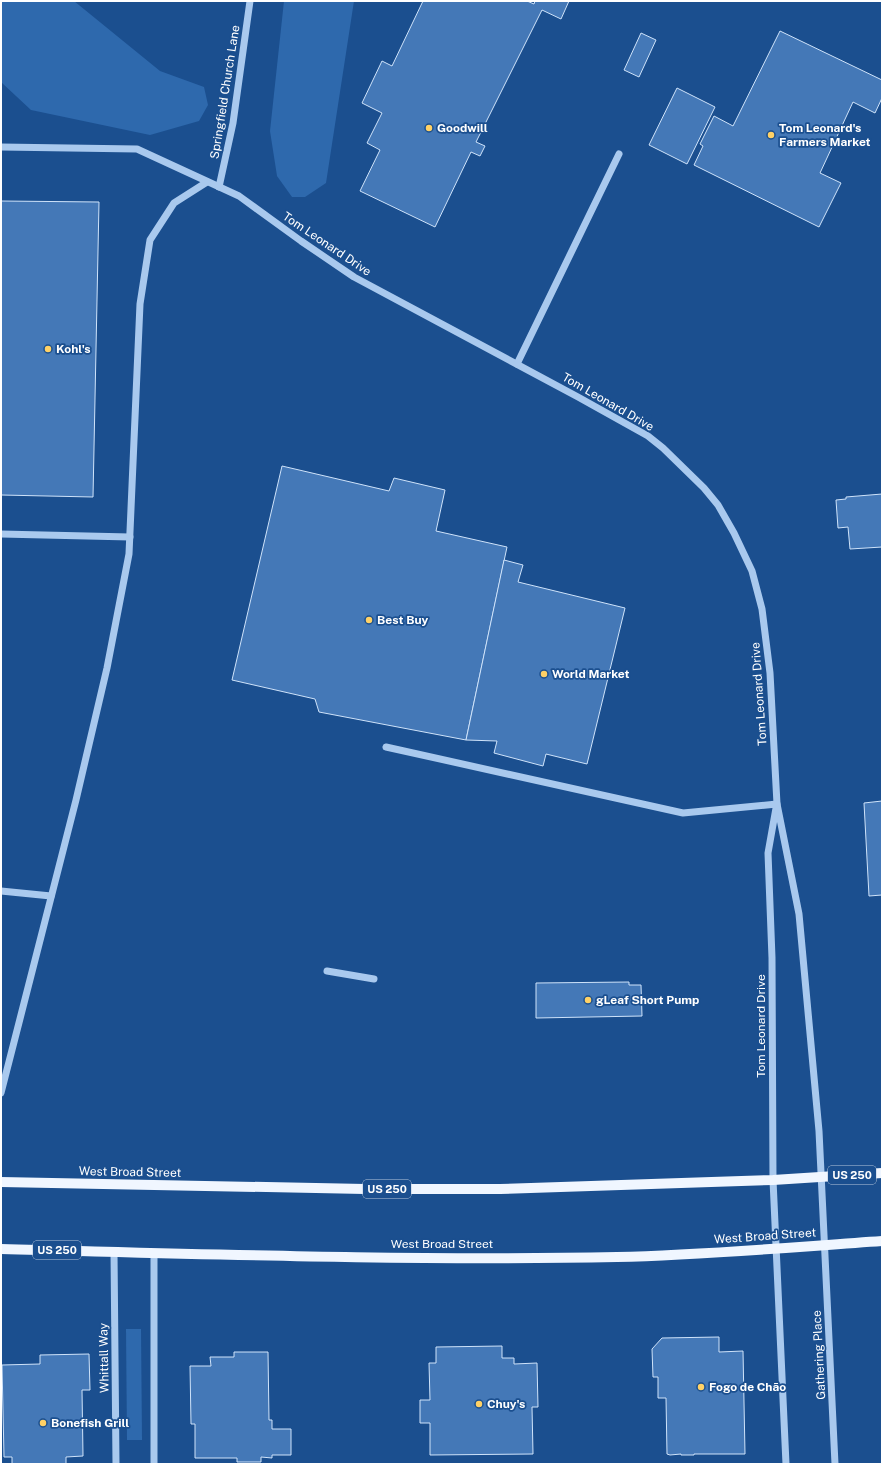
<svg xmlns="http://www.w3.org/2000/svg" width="883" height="1465" viewBox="0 0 883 1465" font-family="'Public Sans',sans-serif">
<rect width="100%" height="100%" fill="#1b4f8f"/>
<g fill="#2e69ad">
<path d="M 1,1 L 74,1 L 160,71 L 204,87 L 208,105 L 199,121 L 150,135 L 31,110 L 1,82 Z"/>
<path d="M 284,1 L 354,1 L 326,183 L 305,197 L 292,197 L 277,176 L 270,131 Z"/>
<path d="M 126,1329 L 141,1329 L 142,1440 L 127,1440 Z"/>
</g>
<g fill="#4478b7" stroke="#cfe3fa">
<path d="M 423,1 L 527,1 L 534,4 L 535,1 L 569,1 L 561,19 L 542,10 L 476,142 L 485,146 L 480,156 L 471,152 L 435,227 L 360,191 L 380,150 L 367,143 L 382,113 L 362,103 L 382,61 L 392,66 Z"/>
<path d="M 780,31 L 882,80 L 882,98 L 875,113 L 853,102 L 820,173 L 841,183 L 819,227 L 694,165 L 703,146 L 700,144 L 714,116 L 733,126 Z"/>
<path d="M 641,33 L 656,40 L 639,77 L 624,70 Z"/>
<path d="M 677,88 L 715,107 L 687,164 L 649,145 Z"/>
<path d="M 1,201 L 99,202 L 93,497 L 1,495 Z"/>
<path d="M 282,466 L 389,491 L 394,478 L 445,490 L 436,531 L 507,547 L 466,740 L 319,712 L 315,699 L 232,680 Z"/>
<path d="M 882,494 L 882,547 L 850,549 L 848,527 L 838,528 L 836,500 L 846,499 L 846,497 Z"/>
<path d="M 504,560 L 523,565 L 518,582 L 625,608 L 587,764 L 546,754 L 543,766 L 494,753 L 497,741 L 466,740 Z"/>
<path d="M 882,801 L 882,895 L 869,896 L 864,803 Z"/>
<path d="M 629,982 L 629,985 L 641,985 L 642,1016 L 536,1018 L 536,983 Z"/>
<path d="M 719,1337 L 719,1352 L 743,1351 L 745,1454 L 694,1454 L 694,1455 L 681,1455 L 681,1454 L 670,1455 L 667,1454 L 666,1398 L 658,1398 L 658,1377 L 653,1377 L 652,1349 L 662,1338 Z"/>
<path d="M 502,1346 L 502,1358 L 514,1358 L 514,1364 L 537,1363 L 538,1407 L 532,1407 L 533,1454 L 430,1455 L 430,1423 L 420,1423 L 420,1400 L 430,1400 L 429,1363 L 436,1363 L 436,1347 Z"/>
<path d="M 234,1352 L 268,1352 L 269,1420 L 272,1420 L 272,1429 L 291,1429 L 291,1455 L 272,1455 L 272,1458 L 261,1457 L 261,1462 L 237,1462 L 237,1458 L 195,1458 L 195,1424 L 191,1424 L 190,1366 L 211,1366 L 210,1357 L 234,1357 Z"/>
<path d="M 89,1354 L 90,1390 L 82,1390 L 83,1456 L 66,1457 L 66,1464 L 12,1464 L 12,1457 L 4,1457 L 2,1365 L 40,1364 L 40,1355 Z"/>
</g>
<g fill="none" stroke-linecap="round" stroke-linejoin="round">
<g stroke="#a9c9ee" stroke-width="7">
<path d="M 1,147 L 137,149 L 239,196 L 301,241 L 354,277 L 578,397 L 648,436 L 663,448 L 704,488 L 718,505 L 734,533 L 752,571 L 762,609 L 770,673 L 777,804 L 799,914 L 819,1131 L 835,1464"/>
<path d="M 219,187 L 233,123 L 250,1"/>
<path d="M 517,364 L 619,154"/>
<path d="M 1,534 L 130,537"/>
<path d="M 386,747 L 683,813 L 777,804"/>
<path d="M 776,808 L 768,853 L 772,958 L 773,1180 L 786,1464"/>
<path d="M 1,891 L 51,896"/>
<path d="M 327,971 L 374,979"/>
<path d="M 1,1093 L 76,800 L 107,668 L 129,554 L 140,304 L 150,240 L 174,203 L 207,182"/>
<path d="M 114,1252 L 116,1464"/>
<path d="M 154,1253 L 154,1464"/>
</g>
<g stroke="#f0f6ff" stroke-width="10">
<path d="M 1,1182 L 365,1189 L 500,1189 L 773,1180 L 882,1173"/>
<path d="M 1,1249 C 206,1254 412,1261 617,1257 C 705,1255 794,1247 882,1241"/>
</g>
</g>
<g fill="#ffd166" stroke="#1b4f8f" stroke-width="1.5">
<circle cx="429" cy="128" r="4"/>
<circle cx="771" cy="135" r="4"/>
<circle cx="48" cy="349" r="4"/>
<circle cx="369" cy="620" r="4"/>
<circle cx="544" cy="674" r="4"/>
<circle cx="588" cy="1000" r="4"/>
<circle cx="701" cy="1387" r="4"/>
<circle cx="479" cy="1404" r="4"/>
<circle cx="43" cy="1423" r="4"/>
</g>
<g text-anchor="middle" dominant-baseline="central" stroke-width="3.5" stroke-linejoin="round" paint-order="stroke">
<g fill="#1b4f8f" stroke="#bbcadd" stroke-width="1">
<rect x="828" y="1166" width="48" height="18" rx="3"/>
<rect x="363" y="1180" width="48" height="18" rx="3"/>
<rect x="33" y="1241" width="48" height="18" rx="3"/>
</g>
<g font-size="11" font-weight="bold" fill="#fff">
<text x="852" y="1175">US 250</text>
<text x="387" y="1189">US 250</text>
<text x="57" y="1250">US 250</text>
</g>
<g font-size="12" fill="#fff" stroke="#1b4f8f">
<text transform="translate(225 92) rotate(-81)">Springfield Church Lane</text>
<text transform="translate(327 244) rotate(34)">Tom Leonard Drive</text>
<text transform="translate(608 402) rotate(30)">Tom Leonard Drive</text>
<text transform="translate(759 694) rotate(-94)">Tom Leonard Drive</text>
<text transform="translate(761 1026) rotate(-90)">Tom Leonard Drive</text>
<text transform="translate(130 1172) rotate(1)">West Broad Street</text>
<text transform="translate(765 1236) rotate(-4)">West Broad Street</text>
<text x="442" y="1244">West Broad Street</text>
<text transform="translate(819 1355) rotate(-93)">Gathering Place</text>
<text transform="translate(104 1358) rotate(-91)">Whittall Way</text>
</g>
<g font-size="12" font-weight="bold" fill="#fff" stroke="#1b4f8f" text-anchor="start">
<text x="437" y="128">Goodwill</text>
<text x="779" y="128">Tom Leonard's<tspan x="779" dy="14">Farmers Market</tspan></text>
<text x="56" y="349">Kohl's</text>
<text x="377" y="620">Best Buy</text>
<text x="552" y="674">World Market</text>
<text x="596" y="1000">gLeaf Short Pump</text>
<text x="709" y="1387">Fogo de Chão</text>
<text x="487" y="1404">Chuy's</text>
<text x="51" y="1423">Bonefish Grill</text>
</g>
</g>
<rect width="883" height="1465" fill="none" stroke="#ffffff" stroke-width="4"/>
</svg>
